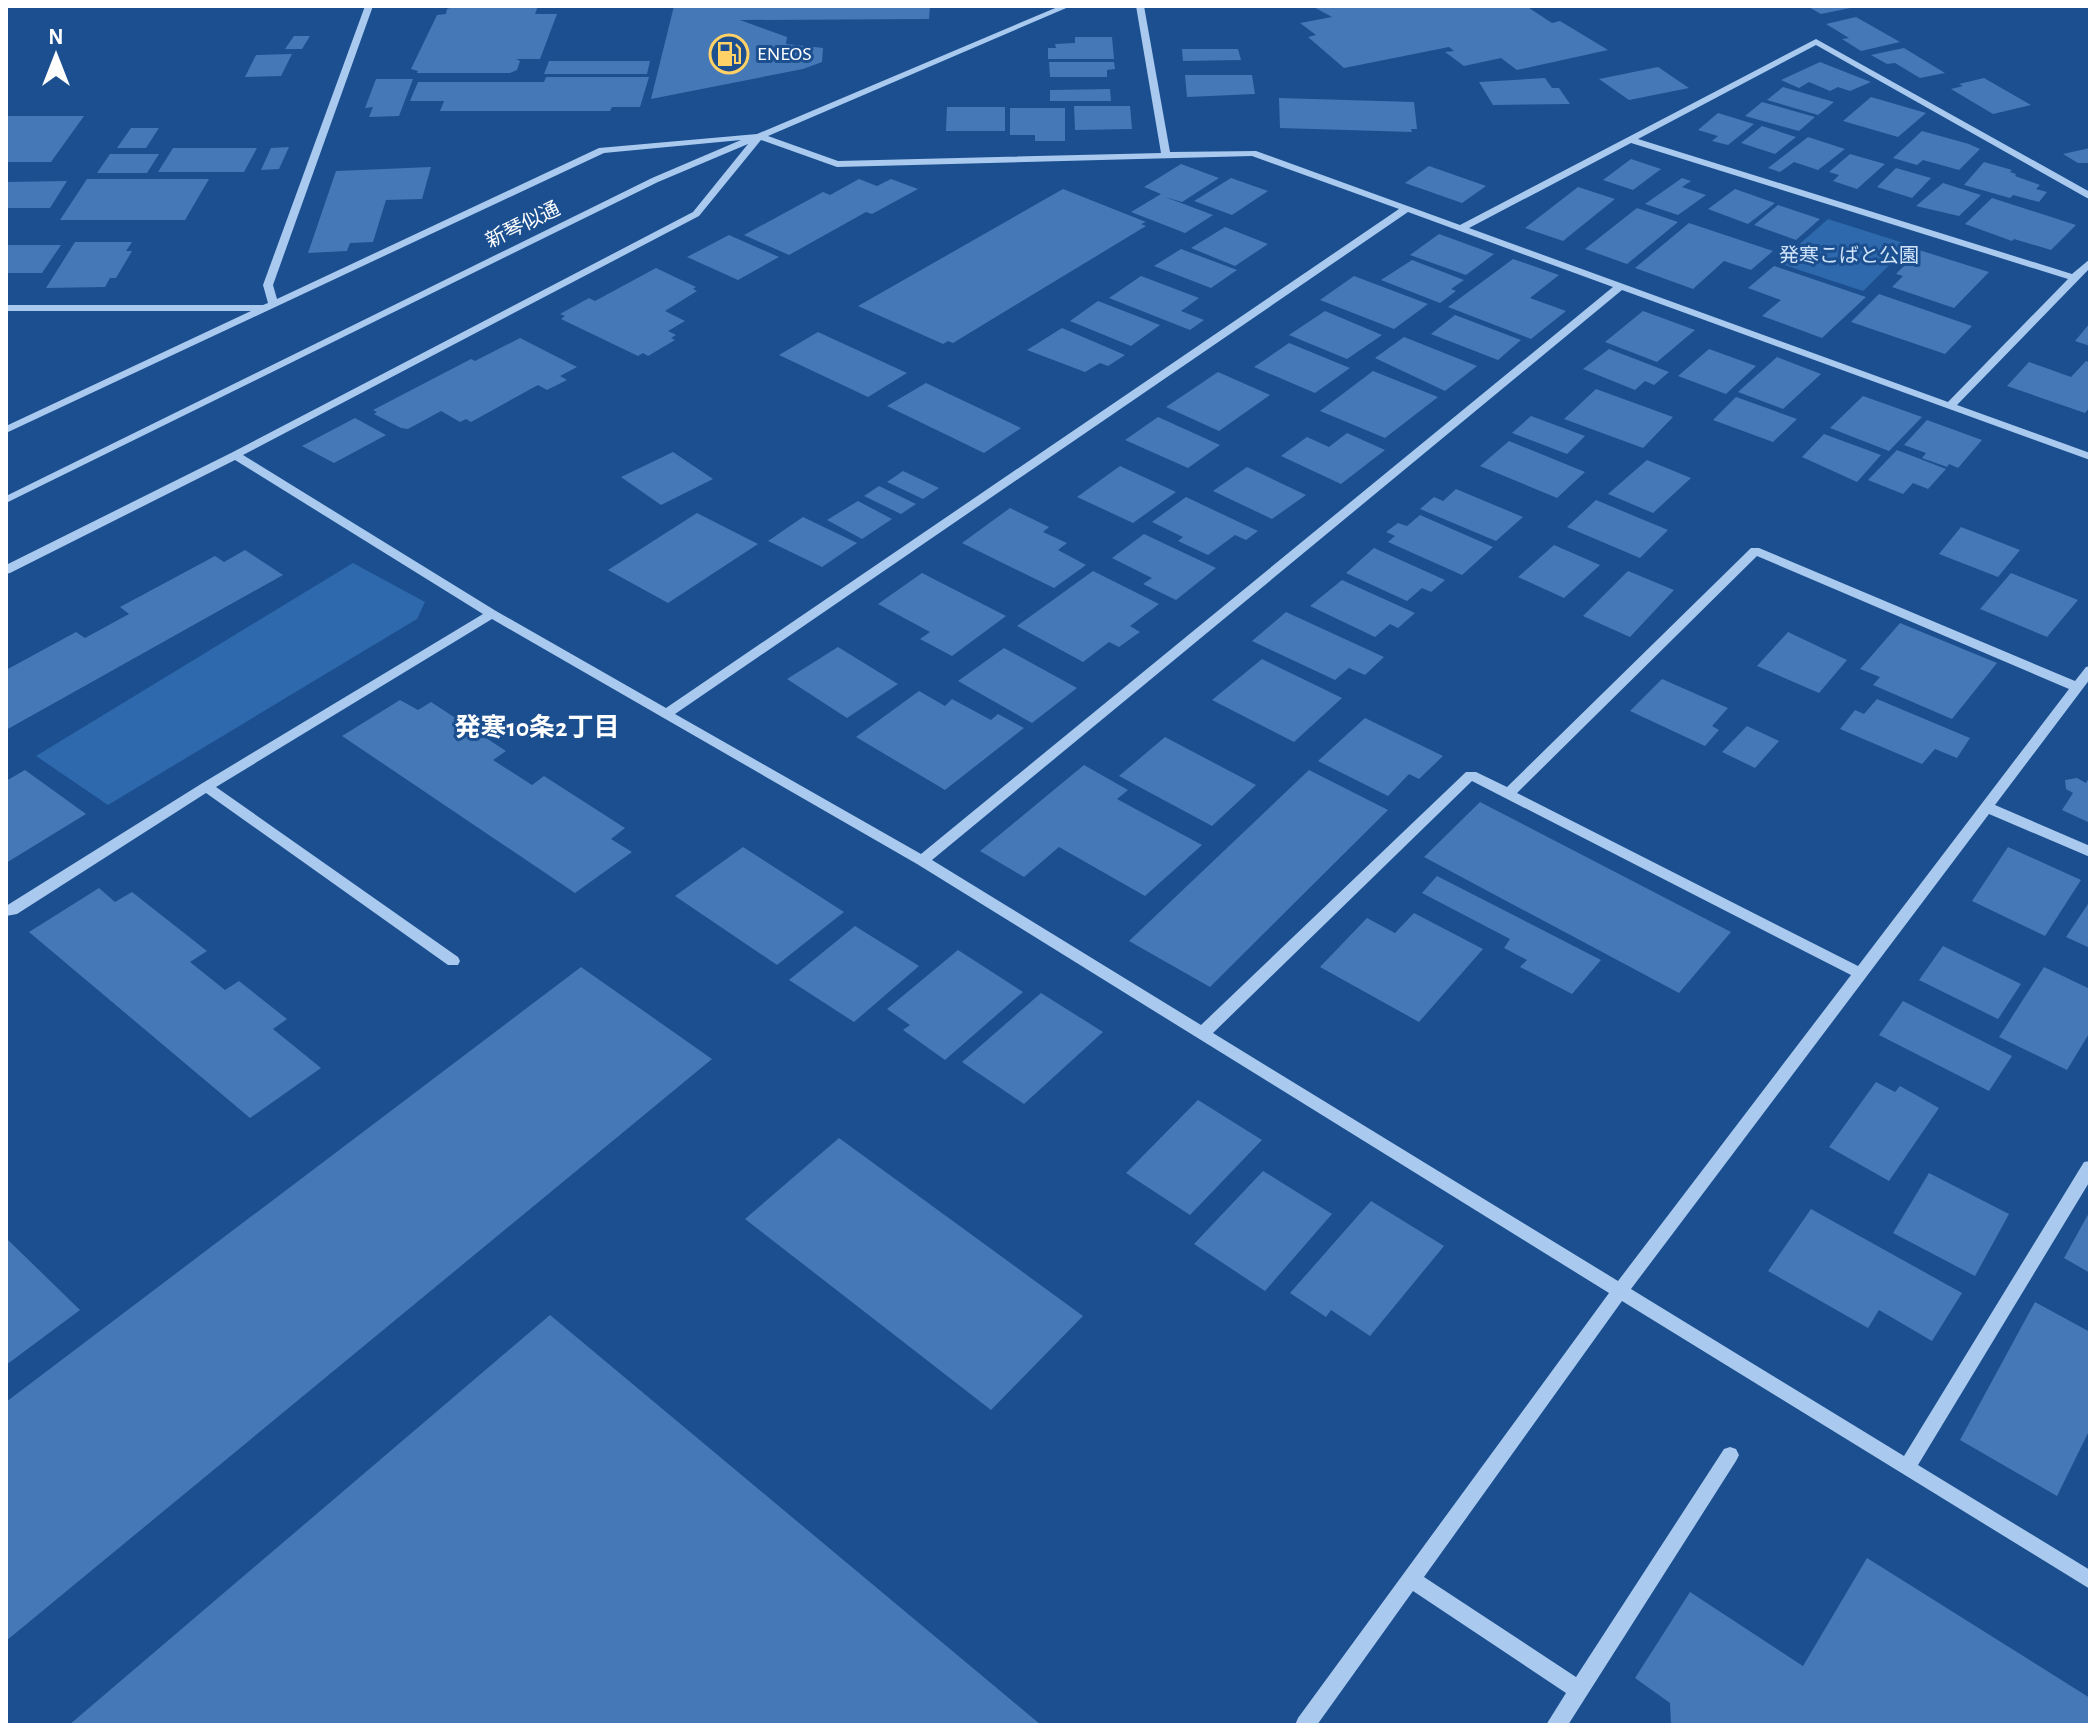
<svg xmlns="http://www.w3.org/2000/svg" width="2096" height="1731" viewBox="0 0 2096 1731" font-family="'Alegreya Sans','Noto Sans JP',sans-serif">
<rect width="100%" height="100%" fill="#1b4f8f"/>
<g fill="#2e69ad">
<path d="M 1828,219 L 1910,245 L 1863,291 L 1778,263 Z"/>
<path d="M 353,563 L 425,602 L 417,619 L 108,805 L 36,756 Z"/>
</g>
<g fill="#4478b7">
<path d="M 455,6 L 538,6 L 535,14 L 557,14 L 540,59 L 516,59 L 520,61 L 517,70 L 510,73 L 417,73 L 418,71 L 411,69 L 437,15 L 446,14 L 447,9 Z"/>
<path d="M 674,6 L 930,6 L 929,19 L 740,20 L 787,37 L 786,44 L 823,48 L 822,62 L 803,69 L 651,99 Z"/>
<path d="M 1312,6 L 1526,6 L 1552,23 L 1560,21 L 1608,50 L 1517,70 L 1501,58 L 1464,66 L 1445,52 L 1454,51 L 1449,47 L 1344,68 L 1308,37 L 1316,35 L 1300,23 L 1332,17 Z"/>
<path d="M 1807,6 L 1855,6 L 1855,7 L 1821,14 Z"/>
<path d="M 1856,17 L 1900,42 L 1861,51 L 1842,39 L 1849,38 L 1826,24 Z"/>
<path d="M 294,36 L 310,36 L 302,49 L 285,49 Z"/>
<path d="M 1075,37 L 1112,37 L 1114,59 L 1048,59 L 1048,48 L 1056,48 L 1055,44 L 1075,43 Z"/>
<path d="M 1904,48 L 1945,73 L 1920,78 L 1895,63 L 1887,64 L 1871,55 Z"/>
<path d="M 1182,49 L 1238,49 L 1241,60 L 1183,61 Z"/>
<path d="M 292,54 L 281,76 L 245,77 L 256,55 Z"/>
<path d="M 549,61 L 650,61 L 647,74 L 544,74 Z"/>
<path d="M 1049,62 L 1114,62 L 1115,69 L 1107,70 L 1107,77 L 1050,77 Z"/>
<path d="M 1820,62 L 1853,75 L 1871,82 L 1850,91 L 1838,87 L 1830,91 L 1809,82 L 1799,88 L 1781,80 Z"/>
<path d="M 1658,67 L 1689,88 L 1629,100 L 1599,79 Z"/>
<path d="M 1185,75 L 1252,75 L 1255,94 L 1187,97 Z"/>
<path d="M 546,77 L 649,77 L 640,107 L 612,107 L 610,111 L 440,111 L 444,101 L 410,101 L 418,82 L 544,82 Z"/>
<path d="M 1545,78 L 1552,88 L 1559,88 L 1570,104 L 1493,105 L 1479,82 Z"/>
<path d="M 1984,78 L 2031,105 L 1993,114 L 1951,89 L 1963,86 L 1959,84 Z"/>
<path d="M 376,79 L 413,79 L 399,116 L 369,117 L 373,107 L 365,108 Z"/>
<path d="M 1783,87 L 1834,102 L 1818,115 L 1767,100 Z"/>
<path d="M 1110,89 L 1111,101 L 1050,101 L 1050,90 Z"/>
<path d="M 1871,97 L 1926,113 L 1898,137 L 1843,121 Z"/>
<path d="M 1279,98 L 1414,102 L 1417,129 L 1411,129 L 1412,132 L 1280,128 Z"/>
<path d="M 1762,102 L 1815,117 L 1799,131 L 1745,116 Z"/>
<path d="M 1074,106 L 1130,106 L 1132,129 L 1075,130 Z"/>
<path d="M 947,107 L 1005,107 L 1005,131 L 946,131 Z"/>
<path d="M 1010,108 L 1065,108 L 1065,141 L 1035,141 L 1035,135 L 1010,135 Z"/>
<path d="M 1718,113 L 1754,124 L 1728,145 L 1712,141 L 1718,136 L 1698,130 Z"/>
<path d="M 6,116 L 84,116 L 51,162 L 6,162 Z"/>
<path d="M 1762,126 L 1796,137 L 1775,154 L 1741,143 Z"/>
<path d="M 131,128 L 159,128 L 146,148 L 117,148 Z"/>
<path d="M 1922,131 L 1969,144 L 1980,149 L 1959,170 L 1923,160 L 1917,165 L 1893,158 Z"/>
<path d="M 1808,137 L 1845,149 L 1818,170 L 1794,162 L 1780,172 L 1768,168 Z"/>
<path d="M 289,147 L 279,169 L 261,170 L 271,148 Z"/>
<path d="M 173,148 L 257,148 L 244,172 L 158,172 Z"/>
<path d="M 2090,148 L 2090,163 L 2078,163 L 2063,154 Z"/>
<path d="M 110,154 L 159,154 L 147,173 L 97,173 Z"/>
<path d="M 1850,154 L 1885,164 L 1857,189 L 1833,181 L 1839,175 L 1829,172 Z"/>
<path d="M 1631,159 L 1661,169 L 1633,190 L 1603,180 Z"/>
<path d="M 1984,162 L 2012,170 L 2010,172 L 2016,174 L 2015,176 L 2040,185 L 2036,189 L 2047,192 L 2039,202 L 2013,195 L 2010,198 L 1964,185 Z"/>
<path d="M 1181,164 L 1219,178 L 1182,202 L 1165,197 L 1213,215 L 1185,233 L 1131,212 L 1161,194 L 1144,187 Z"/>
<path d="M 1429,166 L 1486,186 L 1462,203 L 1405,183 Z"/>
<path d="M 431,167 L 422,199 L 386,200 L 373,242 L 350,243 L 347,251 L 308,253 L 336,171 Z"/>
<path d="M 1896,168 L 1931,178 L 1912,198 L 1877,187 Z"/>
<path d="M 1231,178 L 1268,191 L 1232,215 L 1194,201 Z"/>
<path d="M 1682,178 L 1691,181 L 1682,187 L 1706,195 L 1678,215 L 1645,204 Z"/>
<path d="M 87,179 L 209,179 L 185,220 L 60,220 Z"/>
<path d="M 859,179 L 877,186 L 891,179 L 918,189 L 872,214 L 866,212 L 789,255 L 744,235 L 823,192 L 830,195 Z"/>
<path d="M 67,181 L 50,208 L 6,208 L 6,182 Z"/>
<path d="M 1943,183 L 1981,195 L 1959,216 L 1916,206 Z"/>
<path d="M 1578,187 L 1615,199 L 1563,241 L 1525,228 Z"/>
<path d="M 1063,189 L 1146,222 L 1141,224 L 1146,226 L 953,343 L 948,341 L 943,344 L 858,306 Z"/>
<path d="M 1735,189 L 1775,203 L 1748,224 L 1708,209 Z"/>
<path d="M 1992,198 L 2076,225 L 2051,250 L 2014,239 L 2012,241 L 1965,224 Z"/>
<path d="M 1778,205 L 1820,219 L 1796,240 L 1754,225 Z"/>
<path d="M 1637,208 L 1678,222 L 1627,264 L 1585,249 Z"/>
<path d="M 1689,223 L 1773,251 L 1751,270 L 1724,261 L 1693,289 L 1635,268 Z"/>
<path d="M 1225,227 L 1268,244 L 1235,266 L 1191,248 Z"/>
<path d="M 1439,234 L 1494,254 L 1466,275 L 1410,255 Z"/>
<path d="M 729,235 L 779,257 L 738,280 L 687,257 Z"/>
<path d="M 75,242 L 132,242 L 126,251 L 132,251 L 116,278 L 110,278 L 105,287 L 46,288 Z"/>
<path d="M 6,245 L 61,245 L 42,273 L 6,273 Z"/>
<path d="M 1181,249 L 1237,270 L 1211,288 L 1154,266 Z"/>
<path d="M 1919,250 L 1989,272 L 1954,308 L 1892,287 L 1903,276 L 1896,274 Z"/>
<path d="M 1513,259 L 1559,275 L 1530,298 L 1566,311 L 1531,339 L 1448,307 Z"/>
<path d="M 1412,260 L 1464,280 L 1451,289 L 1456,291 L 1440,303 L 1381,280 Z"/>
<path d="M 1774,266 L 1866,297 L 1822,338 L 1762,316 L 1781,300 L 1748,288 Z"/>
<path d="M 656,268 L 696,287 L 693,289 L 697,291 L 665,311 L 685,321 L 668,331 L 676,335 L 671,338 L 675,340 L 648,356 L 643,353 L 638,356 L 561,319 L 565,316 L 560,314 L 589,298 L 595,301 Z"/>
<path d="M 1141,276 L 1199,298 L 1181,311 L 1204,320 L 1190,330 L 1109,298 Z"/>
<path d="M 1354,276 L 1428,304 L 1394,329 L 1320,300 Z"/>
<path d="M 1879,294 L 1972,326 L 1945,354 L 1851,322 Z"/>
<path d="M 1098,301 L 1160,325 L 1131,346 L 1070,321 Z"/>
<path d="M 1325,311 L 1382,335 L 1347,359 L 1289,335 Z"/>
<path d="M 1643,311 L 1695,330 L 1657,362 L 1605,342 Z"/>
<path d="M 1455,315 L 1521,340 L 1498,360 L 1431,334 Z"/>
<path d="M 2090,323 L 2090,346 L 2075,341 Z"/>
<path d="M 1062,328 L 1125,355 L 1108,366 L 1100,363 L 1085,372 L 1027,350 Z"/>
<path d="M 818,332 L 907,373 L 868,397 L 779,355 Z"/>
<path d="M 1404,337 L 1477,366 L 1445,391 L 1375,358 Z"/>
<path d="M 520,338 L 577,367 L 560,376 L 567,380 L 547,390 L 538,385 L 471,422 L 466,419 L 460,422 L 441,411 L 408,429 L 401,428 L 374,414 L 377,412 L 373,410 L 471,359 L 475,361 Z"/>
<path d="M 1289,343 L 1350,368 L 1315,393 L 1254,367 Z"/>
<path d="M 1609,349 L 1669,372 L 1654,385 L 1645,381 L 1635,390 L 1583,369 Z"/>
<path d="M 1709,349 L 1756,366 L 1726,394 L 1678,376 Z"/>
<path d="M 1777,357 L 1821,374 L 1783,409 L 1738,392 Z"/>
<path d="M 2086,361 L 2090,362 L 2090,407 L 2085,413 L 2007,386 L 2029,362 L 2071,377 Z"/>
<path d="M 1373,371 L 1438,397 L 1385,438 L 1320,411 Z"/>
<path d="M 1218,372 L 1270,395 L 1219,431 L 1166,407 Z"/>
<path d="M 926,383 L 1021,428 L 984,453 L 887,406 Z"/>
<path d="M 1596,389 L 1673,417 L 1643,448 L 1564,419 Z"/>
<path d="M 1863,396 L 1922,417 L 1889,451 L 1830,428 Z"/>
<path d="M 1736,397 L 1797,419 L 1773,442 L 1713,420 Z"/>
<path d="M 1531,416 L 1585,436 L 1567,454 L 1512,433 Z"/>
<path d="M 1158,417 L 1220,445 L 1188,468 L 1125,440 Z"/>
<path d="M 355,418 L 386,435 L 334,463 L 302,446 Z"/>
<path d="M 1927,420 L 1982,440 L 1958,468 L 1949,464 L 1947,467 L 1922,458 L 1926,453 L 1904,445 Z"/>
<path d="M 1347,433 L 1385,450 L 1341,484 L 1281,456 L 1307,437 L 1329,447 Z"/>
<path d="M 1824,434 L 1881,455 L 1857,482 L 1802,457 Z"/>
<path d="M 1509,441 L 1585,472 L 1557,498 L 1480,466 Z"/>
<path d="M 1897,450 L 1946,469 L 1928,489 L 1913,483 L 1903,494 L 1868,480 Z"/>
<path d="M 673,452 L 713,479 L 661,505 L 621,477 Z"/>
<path d="M 1647,460 L 1691,478 L 1653,513 L 1608,494 Z"/>
<path d="M 1120,466 L 1176,492 L 1133,523 L 1077,497 Z"/>
<path d="M 1247,467 L 1306,495 L 1272,519 L 1213,491 Z"/>
<path d="M 903,471 L 939,488 L 923,499 L 887,482 Z"/>
<path d="M 879,486 L 916,504 L 901,514 L 864,496 Z"/>
<path d="M 1456,489 L 1523,517 L 1496,541 L 1420,509 L 1434,497 L 1443,501 Z"/>
<path d="M 1186,497 L 1258,531 L 1246,540 L 1235,535 L 1208,555 L 1178,541 L 1183,537 L 1152,522 Z"/>
<path d="M 1596,500 L 1668,530 L 1640,558 L 1567,527 Z"/>
<path d="M 858,501 L 892,519 L 862,539 L 827,520 Z"/>
<path d="M 1010,508 L 1049,527 L 1043,532 L 1067,543 L 1058,550 L 1086,565 L 1054,588 L 962,543 Z"/>
<path d="M 697,513 L 758,544 L 668,603 L 608,570 Z"/>
<path d="M 1420,515 L 1493,547 L 1462,575 L 1388,542 L 1395,536 L 1386,532 L 1398,523 L 1407,526 Z"/>
<path d="M 803,517 L 857,543 L 822,567 L 768,541 Z"/>
<path d="M 1961,527 L 2020,550 L 1998,577 L 1939,554 Z"/>
<path d="M 1144,534 L 1216,568 L 1176,600 L 1143,584 L 1152,578 L 1112,558 Z"/>
<path d="M 1554,545 L 1600,565 L 1564,598 L 1518,577 Z"/>
<path d="M 1374,548 L 1445,580 L 1431,592 L 1422,588 L 1407,601 L 1346,573 Z"/>
<path d="M 245,550 L 283,575 L 6,730 L 6,670 L 76,632 L 85,638 L 129,614 L 120,607 L 215,556 L 224,562 Z"/>
<path d="M 1093,571 L 1159,604 L 1130,626 L 1140,632 L 1119,647 L 1109,642 L 1083,662 L 1017,626 Z"/>
<path d="M 1628,571 L 1674,590 L 1630,637 L 1583,616 Z"/>
<path d="M 922,573 L 1006,616 L 952,656 L 920,639 L 930,632 L 878,604 Z"/>
<path d="M 2011,573 L 2078,600 L 2047,637 L 1980,609 Z"/>
<path d="M 1342,580 L 1415,613 L 1398,628 L 1390,624 L 1375,637 L 1310,606 Z"/>
<path d="M 1286,612 L 1384,657 L 1365,675 L 1349,668 L 1335,680 L 1252,641 Z"/>
<path d="M 1900,623 L 1997,663 L 1952,719 L 1873,685 L 1880,677 L 1860,669 Z"/>
<path d="M 1788,632 L 1847,660 L 1819,693 L 1757,666 Z"/>
<path d="M 838,647 L 898,684 L 847,718 L 787,679 Z"/>
<path d="M 1004,648 L 1077,688 L 1032,723 L 958,681 Z"/>
<path d="M 1262,659 L 1342,698 L 1294,742 L 1212,700 Z"/>
<path d="M 1662,679 L 1728,708 L 1712,726 L 1719,730 L 1705,746 L 1630,711 Z"/>
<path d="M 919,691 L 945,706 L 952,699 L 991,720 L 998,714 L 1024,728 L 945,790 L 856,737 Z"/>
<path d="M 1877,699 L 1970,738 L 1957,758 L 1935,749 L 1922,764 L 1840,729 L 1855,710 L 1864,714 Z"/>
<path d="M 400,700 L 418,710 L 431,702 L 506,751 L 493,760 L 532,785 L 544,776 L 625,828 L 611,839 L 632,852 L 575,893 L 342,736 Z"/>
<path d="M 1365,718 L 1443,756 L 1419,779 L 1409,774 L 1388,796 L 1318,761 Z"/>
<path d="M 1747,726 L 1779,741 L 1755,768 L 1722,752 Z"/>
<path d="M 1165,737 L 1256,785 L 1212,826 L 1119,776 Z"/>
<path d="M 1084,765 L 1128,790 L 1117,799 L 1202,845 L 1145,896 L 1059,847 L 1024,877 L 980,851 Z"/>
<path d="M 25,770 L 86,814 L 6,863 L 6,781 Z"/>
<path d="M 1309,770 L 1388,810 L 1210,987 L 1129,941 Z"/>
<path d="M 2090,776 L 2090,823 L 2062,810 L 2073,793 L 2066,789 L 2065,780 L 2077,778 L 2086,783 Z"/>
<path d="M 1480,802 L 1731,932 L 1679,993 L 1424,857 Z"/>
<path d="M 743,847 L 844,912 L 777,965 L 675,896 Z"/>
<path d="M 2008,847 L 2081,880 L 2045,936 L 1972,901 Z"/>
<path d="M 1437,876 L 1601,960 L 1572,994 L 1520,967 L 1527,960 L 1504,948 L 1510,939 L 1422,893 Z"/>
<path d="M 99,888 L 115,902 L 132,892 L 207,951 L 190,962 L 225,990 L 239,981 L 287,1019 L 273,1029 L 321,1068 L 250,1118 L 29,932 Z"/>
<path d="M 2090,901 L 2090,948 L 2066,937 Z"/>
<path d="M 1414,913 L 1483,949 L 1419,1022 L 1320,967 L 1367,918 L 1395,933 Z"/>
<path d="M 855,926 L 919,966 L 854,1022 L 789,980 Z"/>
<path d="M 1943,946 L 2021,984 L 1998,1019 L 1919,980 Z"/>
<path d="M 958,950 L 1023,992 L 945,1060 L 903,1030 L 910,1025 L 887,1009 Z"/>
<path d="M 581,967 L 712,1059 L 6,1641 L 6,1402 Z"/>
<path d="M 2044,967 L 2090,989 L 2090,1032 L 2067,1070 L 1999,1037 Z"/>
<path d="M 1041,993 L 1103,1032 L 1024,1104 L 962,1062 Z"/>
<path d="M 1903,1001 L 2012,1056 L 1989,1091 L 1879,1035 Z"/>
<path d="M 1876,1082 L 1895,1092 L 1900,1086 L 1939,1108 L 1889,1181 L 1829,1147 Z"/>
<path d="M 1198,1100 L 1262,1140 L 1190,1215 L 1126,1173 Z"/>
<path d="M 839,1138 L 1083,1316 L 991,1410 L 745,1219 Z"/>
<path d="M 1263,1171 L 1332,1214 L 1265,1291 L 1194,1244 Z"/>
<path d="M 1929,1173 L 2009,1214 L 1975,1276 L 1893,1233 Z"/>
<path d="M 1371,1201 L 1444,1246 L 1370,1336 L 1331,1310 L 1326,1317 L 1290,1293 Z"/>
<path d="M 1811,1209 L 1962,1293 L 1932,1341 L 1879,1310 L 1868,1328 L 1768,1271 Z"/>
<path d="M 2090,1211 L 2090,1273 L 2064,1258 Z"/>
<path d="M 6,1238 L 80,1310 L 6,1365 Z"/>
<path d="M 2035,1302 L 2090,1332 L 2090,1429 L 2057,1496 L 1960,1440 Z"/>
<path d="M 550,1315 L 1041,1725 L 69,1725 Z"/>
<path d="M 1867,1558 L 2090,1698 L 2090,1725 L 1671,1725 L 1670,1703 L 1635,1678 L 1690,1592 L 1803,1666 Z"/>
</g>
<g fill="none" stroke-linecap="round" stroke-linejoin="round">
<path fill="#a9c9ee" fill-rule="evenodd" d="M 365,6 L 373,6 L 273,285 L 277,299 L 599,148 L 757,134 L 1060,6 L 1071,6 L 768,136 L 838,161 L 1161,153 L 1136,6 L 1144,6 L 1170,152 L 1256,151 L 1460,225 L 1816,39 L 2090,192 L 2090,199 L 2087,198 L 1816,45 L 1638,139 L 2072,274 L 2090,259 L 2090,268 L 1957,405 L 2090,453 L 2090,460 L 1622,290 L 932,860 L 1201,1025 L 1466,772 L 1476,772 L 1507,787 L 1751,548 L 1759,548 L 2075,681 L 2086,667 L 2090,666 L 2090,679 L 1995,805 L 2090,846 L 2090,857 L 1989,814 L 1631,1289 L 1904,1456 L 2084,1162 L 2090,1161 L 2090,1181 L 1918,1465 L 2090,1570 L 2090,1589 L 1622,1301 L 1424,1577 L 1576,1677 L 1724,1449 L 1730,1447 L 1736,1449 L 1739,1455 L 1736,1461 L 1568,1725 L 1546,1725 L 1566,1693 L 1413,1591 L 1317,1725 L 1295,1725 L 1298,1718 L 1609,1293 L 917,864 L 492,619 L 216,787 L 458,957 L 460,961 L 458,965 L 448,965 L 206,793 L 17,914 L 6,916 L 6,906 L 201,784 L 483,614 L 235,460 L 10,573 L 6,574 L 6,565 L 231,453 L 693,212 L 748,144 L 658,182 L 6,503 L 6,496 L 652,178 L 741,140 L 604,153 L 6,433 L 6,426 L 251,311 L 6,311 L 6,305 L 263,305 L 268,303 L 263,285 ZM 761,140 L 837,167 L 1252,156 L 1399,209 L 666,708 L 496,611 L 243,455 L 699,216 ZM 1631,143 L 2068,279 L 1948,402 L 1469,228 ZM 1408,212 L 1613,287 L 921,854 L 675,714 ZM 1757,556 L 2069,689 L 1858,966 L 1517,793 ZM 1472,781 L 1851,975 L 1618,1281 L 1213,1033 Z"/>
</g>
<defs>
<symbol id="fuel-ring" viewBox="-11 -11 22 22"><circle r="9.5" fill="#1b4f8f" stroke="#ffd166" stroke-width="1.5"/><path d="M-5.5-6h7V0h2V4h1.3V-2.5L3-4.5l.8-.8L6-3V5H2.5V1h-1V6h-7ZM-4.2-4.7v3.2H.2V-4.7Z" fill="#ffd166"/></symbol>
</defs>
<g fill-rule="evenodd">
<use href="#fuel-ring" x="707" y="32" width="44" height="44"/>
</g>
<g text-anchor="middle" dominant-baseline="central" stroke-width="6" stroke-linejoin="round" paint-order="stroke">
<g font-size="20" fill="#fff" stroke="#1b4f8f" text-anchor="start">
<text x="757" y="54">ENEOS</text>
</g>
<g font-size="20" fill="#fff" stroke="#1b4f8f">
<text transform="translate(523 225) rotate(-26)">新琴似通</text>
</g>
<g font-size="20" fill="#cfe3fa" stroke="#1b4f8f">
<text x="1849" y="256">発寒こばと公園</text>
</g>
<g font-size="26" font-weight="bold" fill="#fff" stroke="#1b4f8f">
<text x="537" y="728">発寒10条2丁目</text>
</g>
</g>
<rect width="2096" height="1731" fill="none" stroke="#ffffff" stroke-width="16"/>
<g transform="translate(56 56)" stroke="#1b4f8f" stroke-width="6" paint-order="stroke">
<path d="M0-6L14 30L0 20L-14 30Z" fill="#ffffff"/>
<text y="-12" font-size="22" font-weight="bold" text-anchor="middle" fill="#ffffff">N</text>
</g>
</svg>
